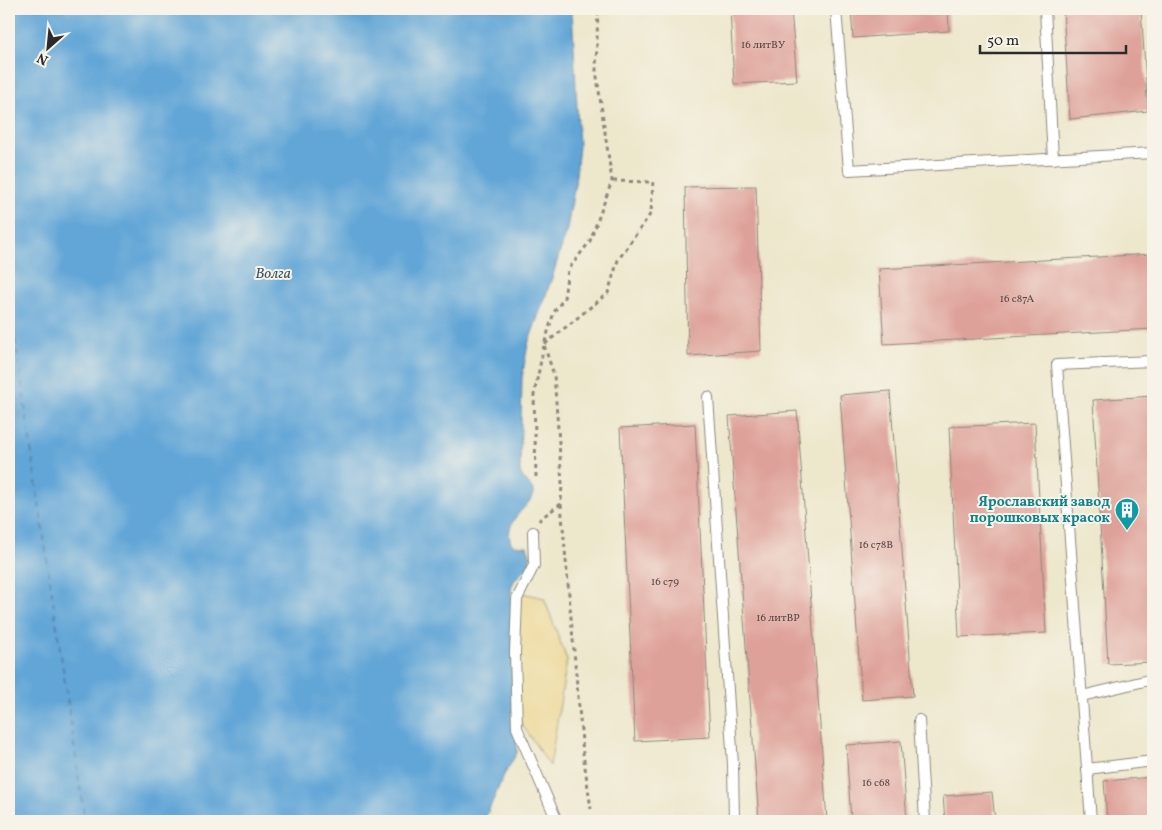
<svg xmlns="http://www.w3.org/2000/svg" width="1162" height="830" viewBox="0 0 1162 830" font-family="Vollkorn,serif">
<rect width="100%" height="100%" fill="#f7f3e8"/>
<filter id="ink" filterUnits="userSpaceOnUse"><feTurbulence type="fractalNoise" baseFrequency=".02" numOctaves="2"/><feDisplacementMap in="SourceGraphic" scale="10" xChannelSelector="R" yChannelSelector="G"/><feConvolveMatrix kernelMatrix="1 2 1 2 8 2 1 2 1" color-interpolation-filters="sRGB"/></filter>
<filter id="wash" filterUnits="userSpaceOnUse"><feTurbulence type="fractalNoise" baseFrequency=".0096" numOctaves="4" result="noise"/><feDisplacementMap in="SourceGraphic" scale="20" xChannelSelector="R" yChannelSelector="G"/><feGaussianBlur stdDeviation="1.12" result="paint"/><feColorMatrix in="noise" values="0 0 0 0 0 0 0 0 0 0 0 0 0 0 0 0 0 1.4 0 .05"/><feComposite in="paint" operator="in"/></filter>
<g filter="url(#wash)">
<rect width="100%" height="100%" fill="#ede7cc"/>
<path fill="#eeda9e" stroke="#8c8264" d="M 522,593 L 544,598 L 567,660 L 550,766 L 519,720 L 517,615 Z"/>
<path fill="#62a6d7" stroke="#466881" d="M 9,9 L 572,9 L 579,146 L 575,184 L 567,229 L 552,278 L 528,344 L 522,378 L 520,471 C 522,480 532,485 533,491 C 535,506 500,518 512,545 L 527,546 C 539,572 513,571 511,590 L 515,725 L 517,745 L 517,753 L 504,775 L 484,821 L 9,821 Z"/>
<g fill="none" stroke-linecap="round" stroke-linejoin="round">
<path stroke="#3e5667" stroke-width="1" stroke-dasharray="6 5" stroke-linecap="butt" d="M 9,296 L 85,821"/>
</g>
<g id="blocks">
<g fill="#dea199">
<path d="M 730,9 L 791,9 L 797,81 L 734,84 Z"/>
<path d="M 851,9 L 948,9 L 949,31 L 853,38 Z"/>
<path d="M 1063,9 L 1141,9 L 1148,111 L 1070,119 Z"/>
<path d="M 756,186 L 761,351 L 688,356 L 685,187 Z"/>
<path d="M 1153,254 L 1153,329 L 884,344 L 879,269 Z"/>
<path d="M 890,391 L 913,696 L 862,700 L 840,395 Z"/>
<path d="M 1153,396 L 1153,662 L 1108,664 L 1093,400 Z"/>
<path d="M 797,411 L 827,821 L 759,821 L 729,416 Z"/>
<path d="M 1035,423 L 1046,633 L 959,637 L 949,427 Z"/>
<path d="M 695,424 L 710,737 L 635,741 L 620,428 Z"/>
<path d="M 901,741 L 907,821 L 851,821 L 846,745 Z"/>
<path d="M 1153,777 L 1153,821 L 1107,821 L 1104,781 Z"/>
<path d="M 992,792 L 995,821 L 945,821 L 943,796 Z"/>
</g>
</g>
</g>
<g filter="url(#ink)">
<use href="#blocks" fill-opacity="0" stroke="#8c897c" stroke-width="1"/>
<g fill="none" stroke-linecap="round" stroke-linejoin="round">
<defs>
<g id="lane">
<path d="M 836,9 L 849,170 L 1153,153"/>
<path d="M 1045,9 L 1053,159"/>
<path d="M 708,397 L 733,764 L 734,821"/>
<path d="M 533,532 L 534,565 L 517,599 L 515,653 L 517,728 L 557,821"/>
<path d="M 1082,696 L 1153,679"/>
<path d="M 919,720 L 925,821"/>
<path d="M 1087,769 L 1153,761"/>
<path d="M 1091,821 L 1057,365 L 1153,361"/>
</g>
</defs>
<use href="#lane" stroke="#8c897c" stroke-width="12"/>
<g stroke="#8c897c" stroke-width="3" stroke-dasharray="4 4" stroke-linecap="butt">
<path d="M 545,344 L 608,293 L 618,260 L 651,213 L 653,182 L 612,181"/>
<path d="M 536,477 L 534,395 L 544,345 L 554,312 L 564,298 L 568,270 L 590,241 L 612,181 L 596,70 L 598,9"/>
<path d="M 561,504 L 583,753 L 591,809"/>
<path d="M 539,521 L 541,518 L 561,504 L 562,483 L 554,375 L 544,345"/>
</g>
<use href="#lane" stroke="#fff" stroke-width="10"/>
</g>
</g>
<defs>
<symbol id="building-pin" viewBox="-11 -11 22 30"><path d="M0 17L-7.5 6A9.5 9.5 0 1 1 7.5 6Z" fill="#0f9aa8" stroke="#f7f3e8"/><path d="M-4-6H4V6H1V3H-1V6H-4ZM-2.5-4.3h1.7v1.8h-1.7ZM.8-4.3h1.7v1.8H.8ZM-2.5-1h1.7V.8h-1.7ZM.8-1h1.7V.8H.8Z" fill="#fff"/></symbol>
</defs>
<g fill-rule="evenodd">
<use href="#building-pin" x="1113" y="496" width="28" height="38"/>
</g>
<g text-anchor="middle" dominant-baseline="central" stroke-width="4" stroke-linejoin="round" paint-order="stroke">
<g font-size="11" fill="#584846">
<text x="763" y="45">16 литВУ</text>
<text x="1017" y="299">16 с87А</text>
<text x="876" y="545">16 с78В</text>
<text x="665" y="582">16 с79</text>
<text x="778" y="618">16 литВР</text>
<text x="876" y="783">16 с68</text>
</g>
<g font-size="14" font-weight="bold" fill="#0d838f" stroke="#f7f3e8" text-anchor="end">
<text x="1110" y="502">Ярославский завод<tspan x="1110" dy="16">порошковых красок</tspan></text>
</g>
<g font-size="15" font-style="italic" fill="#3e5667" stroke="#f7f3e8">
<text x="273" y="274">Волга</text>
</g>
</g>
<rect width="1162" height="830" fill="none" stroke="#f7f3e8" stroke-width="30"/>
<g transform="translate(48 48) rotate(207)" stroke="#f7f3e8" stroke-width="4" paint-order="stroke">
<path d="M0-4L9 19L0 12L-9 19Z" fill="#2b2b2b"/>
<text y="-8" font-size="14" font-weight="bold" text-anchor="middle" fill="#2b2b2b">N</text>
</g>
<path d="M980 45v8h146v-8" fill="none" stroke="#2b2b2b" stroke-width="2.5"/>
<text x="987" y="45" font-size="15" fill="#2b2b2b" stroke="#f7f3e8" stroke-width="4" paint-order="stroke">50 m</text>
</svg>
